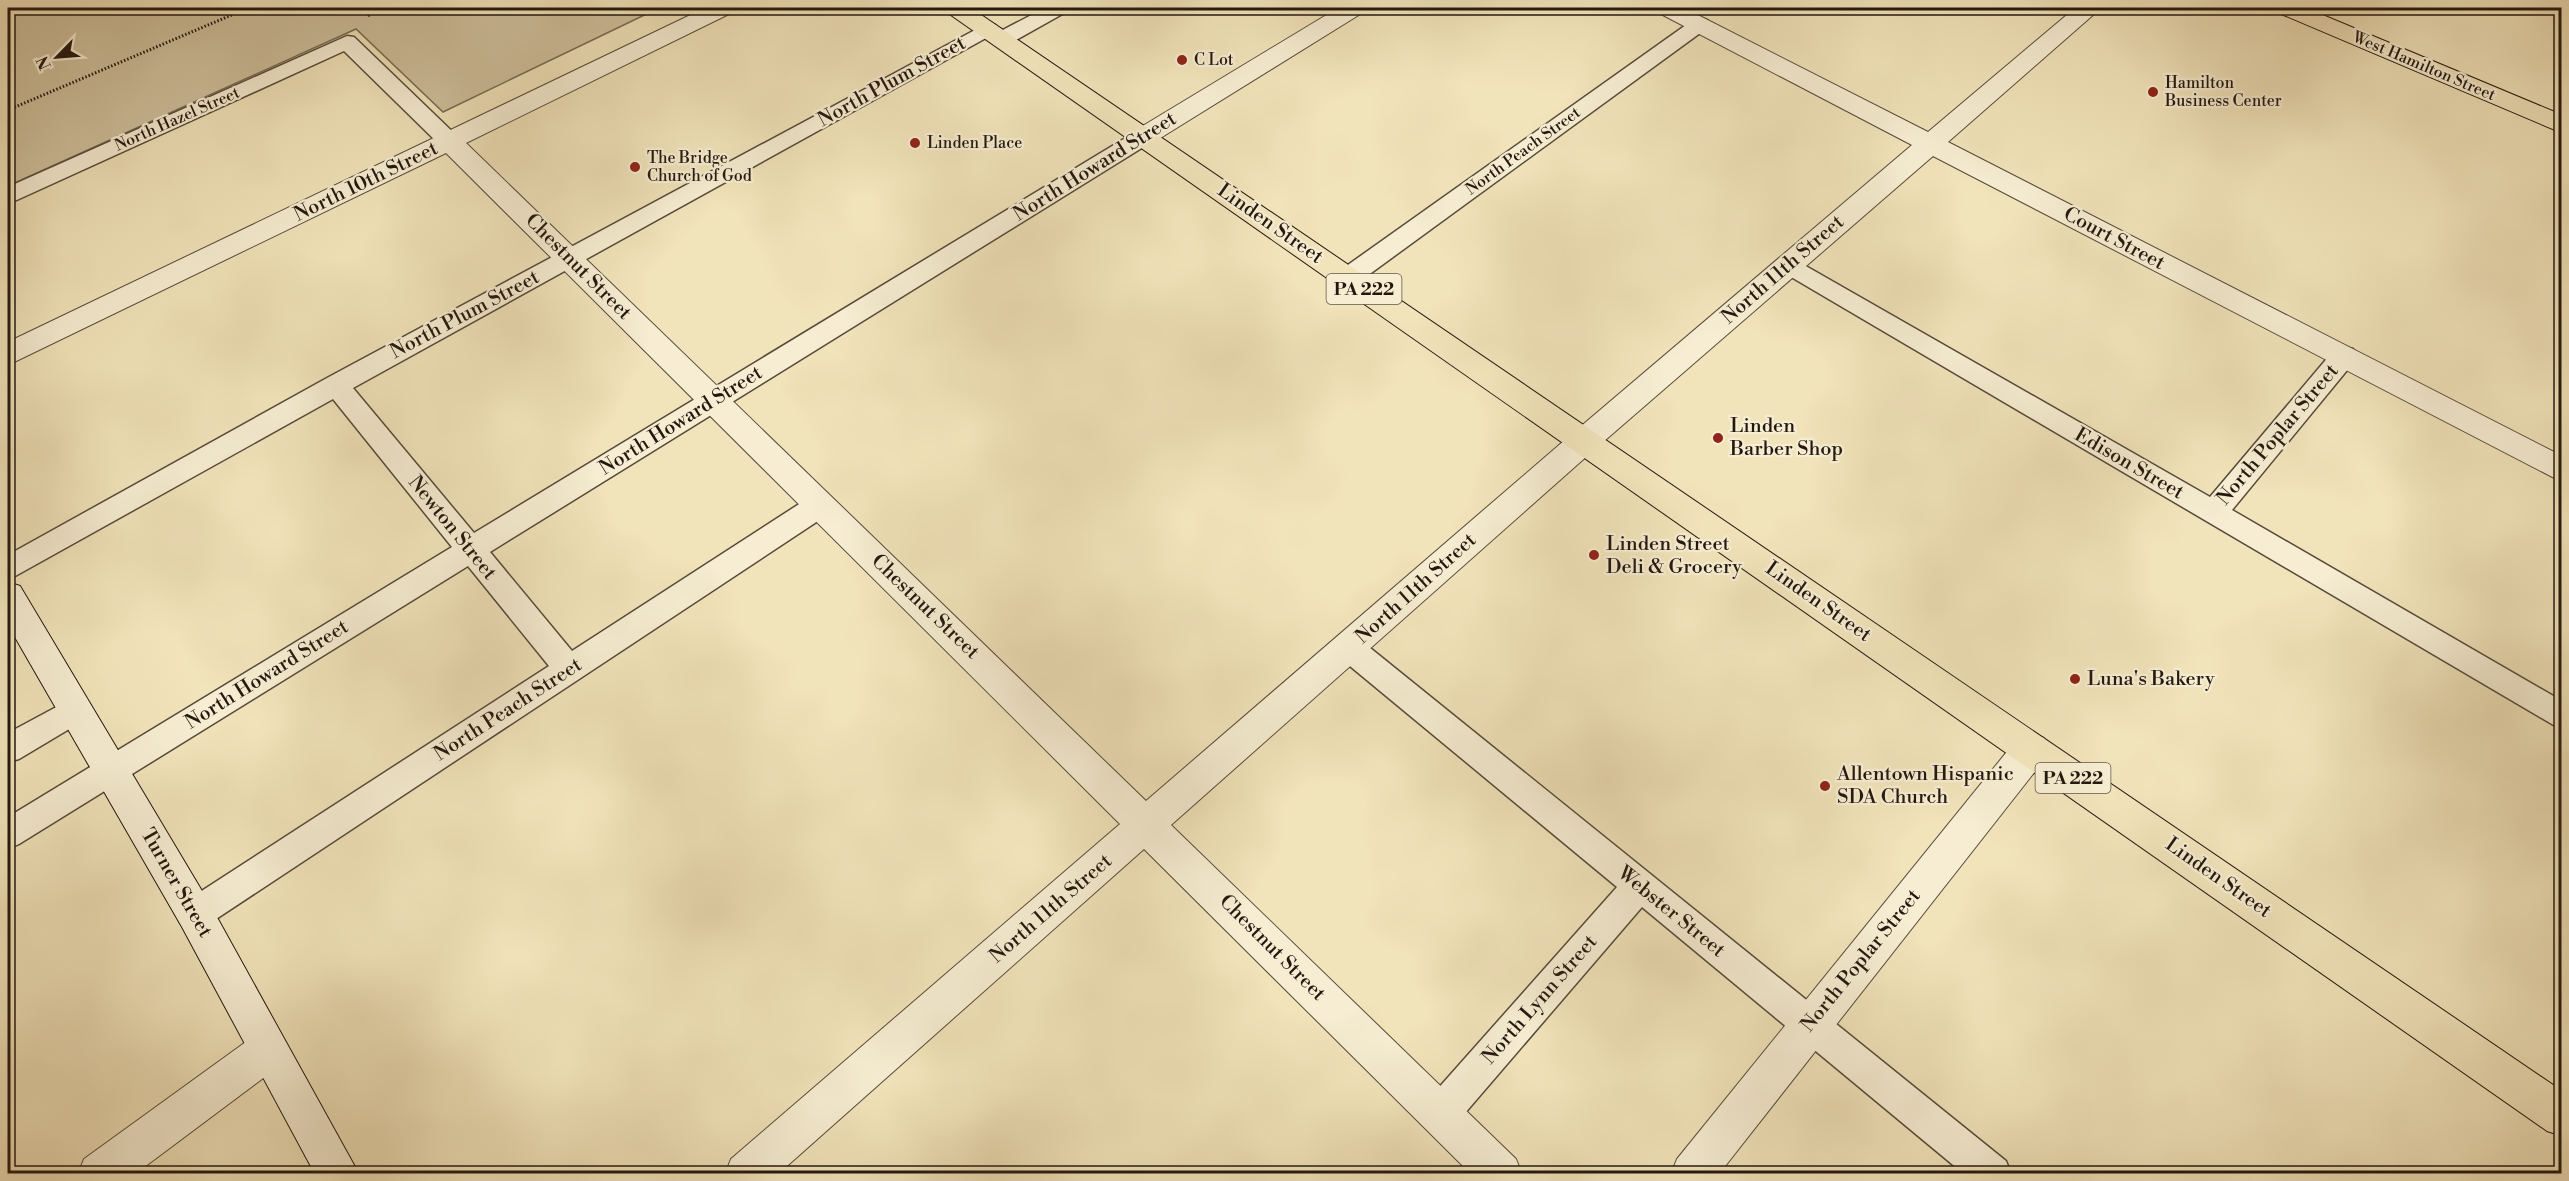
<svg xmlns="http://www.w3.org/2000/svg" width="2569" height="1181" viewBox="0 0 2569 1181" font-family="'Libre Bodoni',serif">
<rect width="100%" height="100%" fill="#f1e3ba"/>
<filter id="stains"><feTurbulence type="fractalNoise" baseFrequency=".00333" numOctaves="4"/><feColorMatrix values="0 0 0 0 .2 0 0 0 0 .09 0 0 0 0 .02 0 0 0 .5 -.17"/></filter>
<radialGradient id="worn" r=".72"><stop offset=".6" stop-color="#630" stop-opacity="0"/><stop offset="1" stop-color="#630" stop-opacity=".3"/></radialGradient>
<path fill="#cec09d" stroke="#786c56" stroke-width="1.5" d="M 8,8 L 659,8 L 443,112 L 356,29 L 8,186 Z"/>
<g fill="none" stroke-linecap="round" stroke-linejoin="round">
<defs>
<g id="lane">
<path d="M 1045,8 L 1069,8 L 1066,12 L 1009,44 L 995,44 L 992,39 L 995,34 Z"/>
<path d="M 1700,18 L 1707,20 L 1710,24 L 1707,28 L 1356,284 L 1347,287 L 1338,284 L 1335,278 L 1338,272 L 1693,20 Z"/>
<path d="M 988,23 L 995,25 L 998,29 L 995,33 L 353,388 L 474,533 L 1137,131 L 1145,129 L 1153,131 L 1156,136 L 1153,141 L 490,552 L 572,651 L 810,497 L 820,494 L 830,497 L 834,505 L 830,513 L 207,925 L 195,930 L 183,925 L 179,914 L 183,903 L 549,666 L 468,566 L 19,844 L 8,849 L 8,817 L 452,547 L 333,399 L 8,580 L 8,555 L 327,378 Z"/>
<path d="M 347,36 L 354,37 L 458,137 L 461,142 L 458,147 L 450,149 L 442,147 L 344,51 L 8,204 L 8,187 Z"/>
<path d="M 1790,257 L 2210,497 L 2335,349 L 2344,347 L 2353,349 L 2357,356 L 2353,363 L 2232,510 L 2562,701 L 2562,730 L 1781,271 L 1778,265 L 1781,259 Z"/>
<path d="M 1349,636 L 1359,639 L 2006,1161 L 2011,1174 L 1964,1174 L 1642,907 L 1453,1127 L 1440,1132 L 1427,1127 L 1422,1114 L 1427,1101 L 1617,887 L 1339,657 L 1334,648 L 1339,639 Z"/>
<path d="M 75,697 L 86,701 L 90,710 L 86,719 L 19,759 L 8,762 L 8,733 Z"/>
</g>
<g id="street">
<path d="M 705,8 L 735,8 L 731,13 L 466,143 L 1146,801 L 1573,433 L 1912,145 L 1659,13 L 1655,8 L 1684,8 L 1928,132 L 2075,8 L 2101,8 L 1948,142 L 2562,456 L 2562,482 L 1933,156 L 1595,449 L 1171,825 L 1516,1159 L 1522,1174 L 1471,1174 L 1144,849 L 778,1174 L 725,1174 L 731,1159 L 1120,824 L 446,153 L 8,365 L 8,342 Z"/>
<path d="M 1338,8 L 1366,8 L 1362,13 L 1154,142 L 1145,144 L 1136,142 L 1132,136 L 1136,130 Z"/>
<path d="M 2031,733 L 2044,738 L 2049,749 L 2044,760 L 1719,1174 L 1671,1174 L 1677,1159 L 2018,738 Z"/>
<path d="M 268,1030 L 282,1036 L 288,1050 L 282,1064 L 135,1174 L 78,1174 L 84,1159 L 254,1036 Z"/>
</g>
<path id="secondary" d="M 8,582 L 20,586 L 208,901 L 359,1174 L 315,1174 L 182,927 L 8,625 Z"/>
<g id="primary">
<path d="M 944,8 L 971,8 L 2562,1091 L 2562,1136 L 2547,1131 L 948,13 Z"/>
<path d="M 2275,8 L 2306,8 L 2562,115 L 2562,133 L 2279,13 Z"/>
</g>
</defs>
<use href="#lane" stroke="#564b3a" stroke-width="3"/>
<use href="#street" stroke="#564b3a" stroke-width="2"/>
<use href="#secondary" stroke="#23180f" stroke-width="2"/>
<use href="#primary" stroke="#23180f" stroke-width="2"/>
<g stroke="#23180f" stroke-width="3" stroke-dasharray="1.5 2" stroke-linecap="butt">
<path d="M 368,16 L 377,8"/>
<path d="M 8,110 L 248,8"/>
</g>
<use href="#lane" fill="#f6edd2" fill-rule="evenodd"/>
<use href="#street" fill="#f6edd2" fill-rule="evenodd"/>
<use href="#secondary" fill="#f6edd2" fill-rule="evenodd"/>
<use href="#primary" fill="#f1e3ba" fill-rule="evenodd"/>
</g>
<g fill="#8f2418" stroke="#f6edd2" stroke-width="2">
<circle cx="1182" cy="60" r="6"/>
<circle cx="2153" cy="92" r="6"/>
<circle cx="915" cy="143" r="6"/>
<circle cx="635" cy="167" r="6"/>
<circle cx="1718" cy="438" r="6"/>
<circle cx="1594" cy="555" r="6"/>
<circle cx="2075" cy="679" r="6"/>
<circle cx="1825" cy="786" r="6"/>
</g>
<g text-anchor="middle" dominant-baseline="central" stroke-width="4.5" stroke-linejoin="round" paint-order="stroke">
<g font-size="16" fill="#23180f" stroke="#f6edd2" text-anchor="start">
<text x="1194" y="60">C Lot</text>
<text x="2165" y="83">Hamilton<tspan x="2165" dy="18">Business Center</tspan></text>
<text x="927" y="143">Linden Place</text>
<text x="647" y="158">The Bridge<tspan x="647" dy="18">Church of God</tspan></text>
</g>
<g font-size="16" fill="#23180f" stroke="#f6edd2">
<text transform="translate(2424 66) rotate(23)">West Hamilton Street</text>
<text transform="translate(177 119) rotate(-24)">North Hazel Street</text>
<text transform="translate(1523 151) rotate(-36)">North Peach Street</text>
</g>
<g fill="#f6edd2" stroke="#62584a" stroke-width="1.5">
<rect x="1326.5" y="274" width="75" height="30" rx="4.5"/>
<rect x="2035.5" y="763" width="75" height="30" rx="4.5"/>
</g>
<g font-size="18" font-weight="bold" fill="#23180f">
<text x="1364" y="289">PA 222</text>
<text x="2073" y="778">PA 222</text>
</g>
<g font-size="20" fill="#23180f" stroke="#f6edd2">
<text transform="translate(892 82) rotate(-29)">North Plum Street</text>
<text transform="translate(1095 167) rotate(-32)">North Howard Street</text>
<text transform="translate(366 182) rotate(-26)">North 10th Street</text>
<text transform="translate(1270 224) rotate(35)">Linden Street</text>
<text transform="translate(2114 239) rotate(28)">Court Street</text>
<text transform="translate(578 267) rotate(45)">Chestnut Street</text>
<text transform="translate(1783 270) rotate(-41)">North 11th Street</text>
<text transform="translate(465 315) rotate(-28)">North Plum Street</text>
<text transform="translate(681 421) rotate(-32)">North Howard Street</text>
<text transform="translate(2278 435) rotate(-50)">North Poplar Street</text>
<text transform="translate(2129 464) rotate(30)">Edison Street</text>
<text transform="translate(452 528) rotate(51)">Newton Street</text>
<text transform="translate(1416 589) rotate(-42)">North 11th Street</text>
<text transform="translate(1818 602) rotate(35)">Linden Street</text>
<text transform="translate(925 607) rotate(44)">Chestnut Street</text>
<text transform="translate(267 675) rotate(-32)">North Howard Street</text>
<text transform="translate(508 710) rotate(-33)">North Peach Street</text>
<text transform="translate(2218 878) rotate(35)">Linden Street</text>
<text transform="translate(176 883) rotate(60)">Turner Street</text>
<text transform="translate(1051 909) rotate(-41)">North 11th Street</text>
<text transform="translate(1671 912) rotate(39)">Webster Street</text>
<text transform="translate(1272 948) rotate(45)">Chestnut Street</text>
<text transform="translate(1861 961) rotate(-51)">North Poplar Street</text>
<text transform="translate(1540 1000) rotate(-49)">North Lynn Street</text>
</g>
<g font-size="20" fill="#23180f" stroke="#f6edd2" text-anchor="start">
<text x="1730" y="426">Linden<tspan x="1730" dy="23">Barber Shop</tspan></text>
<text x="1606" y="544">Linden Street<tspan x="1606" dy="23">Deli &amp; Grocery</tspan></text>
<text x="2087" y="679">Luna's Bakery</text>
<text x="1837" y="774">Allentown Hispanic<tspan x="1837" dy="23">SDA Church</tspan></text>
</g>
</g>
<rect width="2569" height="1181" fill="none" stroke="#f1e3ba" stroke-width="30"/>
<rect x="9" y="9" width="2551" height="1163" fill="none" stroke="#23180f" stroke-width="3"/>
<rect x="15" y="15" width="2539" height="1151" fill="none" stroke="#23180f" stroke-width="1.5"/>
<g transform="translate(57 57) rotate(245)" stroke="#f6edd2" stroke-width="4.5" paint-order="stroke">
<path d="M0-4.5L10 22L0 15L-10 22Z" fill="#23180f"/>
<text y="-9" font-size="16" font-weight="bold" text-anchor="middle" fill="#23180f">N</text>
</g>
<rect width="100%" height="100%" filter="url(#stains)"/>
<rect width="100%" height="100%" fill="url(#worn)"/>
</svg>
